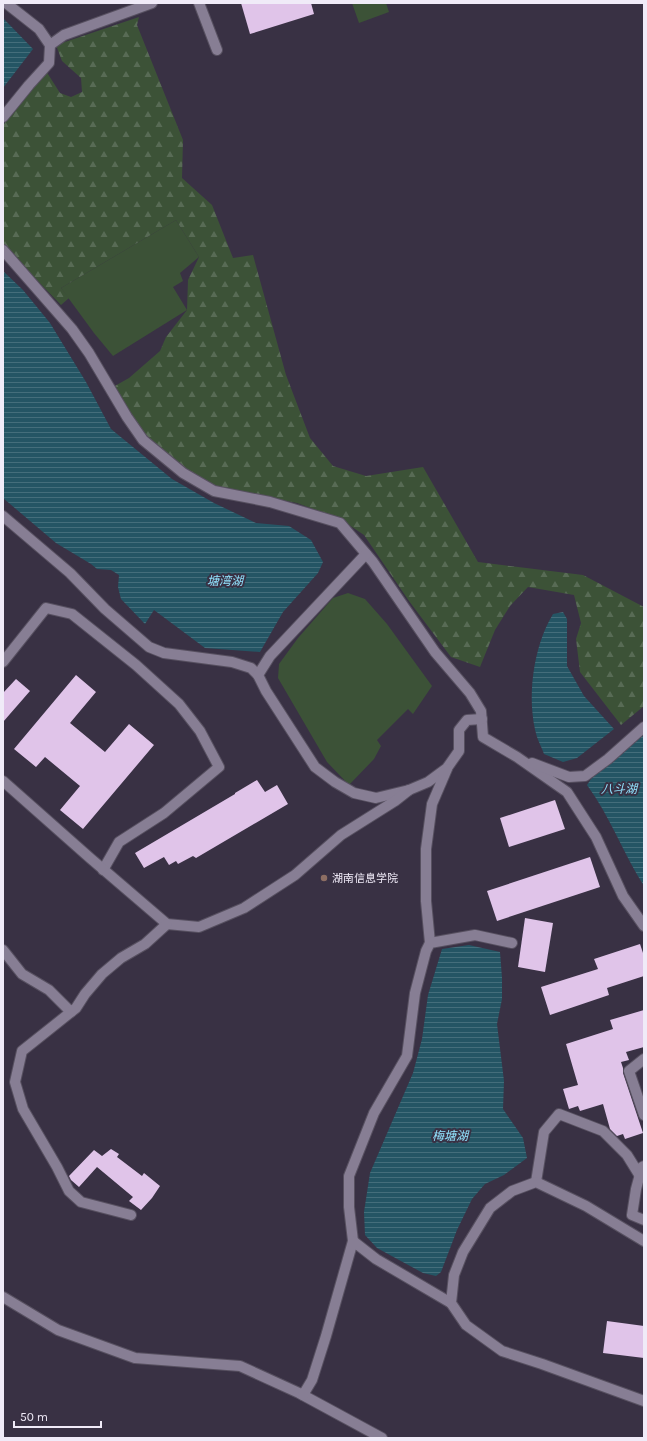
<svg xmlns="http://www.w3.org/2000/svg" width="647" height="1441" viewBox="0 0 647 1441" font-family="Karla,'Noto Sans SC',sans-serif">
<defs>
<pattern id="forest-firs" width="22" height="20" patternUnits="userSpaceOnUse"><rect width="22" height="20" fill="#3c5237"/><path d="M5 1l3.5 6h-7zM16 11l3.5 6h-7z" fill="#586b55"/></pattern>
<pattern id="water-rules" width="6" height="5" patternUnits="userSpaceOnUse"><rect width="6" height="5" fill="#245564"/><path d="M0 2.5h6" fill="none" stroke="#446e7b"/></pattern>
</defs>
<rect width="100%" height="100%" fill="#393144"/>
<g fill="#3c5237">
<path d="M 352,3 L 386,3 L 389,12 L 359,23 Z"/>
<path d="M 176,220 L 199,257 L 180,273 L 183,281 L 173,287 L 187,310 L 113,356 L 94,333 L 61,288 Z"/>
<path d="M 348,593 L 365,599 L 387,624 L 432,686 L 413,714 L 408,709 L 377,740 L 381,746 L 374,759 L 349,785 L 327,762 L 278,678 L 279,664 L 298,638 L 333,598 Z"/>
</g>
<path fill="url(#forest-firs)" d="M 139,17 L 137,25 L 183,140 L 182,178 L 212,205 L 233,258 L 253,255 L 286,375 L 310,438 L 333,466 L 366,476 L 423,467 L 478,562 L 583,575 L 644,607 L 644,706 L 621,725 L 580,672 L 576,639 L 581,623 L 574,595 L 528,587 L 510,606 L 495,630 L 480,667 L 451,657 L 409,601 L 364,535 L 340,519 L 297,503 L 211,486 L 176,462 L 140,432 L 113,387 L 129,378 L 160,351 L 166,337 L 187,310 L 188,280 L 199,257 L 176,220 L 61,288 L 69,298 L 61,305 L 3,245 L 3,126 L 13,109 L 46,71 L 60,93 L 71,97 L 82,92 L 81,78 L 62,61 L 56,45 Z"/>
<g fill="url(#water-rules)">
<path d="M 3,18 L 33,49 L 3,88 Z"/>
<path d="M 3,271 L 23,290 L 50,323 L 86,382 L 111,429 L 172,479 L 214,503 L 256,523 L 289,526 L 311,540 L 323,562 L 318,573 L 283,612 L 260,652 L 205,648 L 154,610 L 145,624 L 121,599 L 118,587 L 119,575 L 111,570 L 97,569 L 91,564 L 56,543 L 3,498 Z"/>
<path d="M 563,612 L 567,619 L 567,666 L 584,696 L 614,729 L 577,758 L 563,762 L 544,754 C 542,748 539,743 537,737 C 526,699 533,647 553,614 Z"/>
<path d="M 644,732 L 644,886 C 623,853 610,816 587,785 L 591,779 L 625,748 Z"/>
<path d="M 469,945 L 500,952 L 502,978 L 502,999 L 497,1024 L 504,1081 L 503,1109 L 523,1138 L 527,1158 L 504,1175 L 485,1184 L 472,1199 L 457,1230 L 441,1272 L 436,1276 L 423,1273 L 377,1248 L 365,1235 L 364,1212 L 370,1173 L 413,1073 L 422,1039 L 428,995 L 442,949 Z"/>
</g>
<g fill="#e0c4e9">
<path d="M 241,3 L 311,3 L 314,14 L 250,34 Z"/>
<path d="M 76,675 L 96,692 L 70,723 L 105,752 L 129,724 L 154,745 L 83,829 L 60,810 L 80,786 L 45,757 L 36,767 L 14,749 Z"/>
<path d="M 16,679 L 30,691 L 3,722 L 3,693 Z"/>
<path d="M 257,780 L 265,792 L 277,785 L 288,804 L 196,858 L 193,856 L 178,864 L 176,861 L 169,865 L 164,857 L 144,868 L 135,853 L 235,794 L 235,793 Z"/>
<path d="M 555,800 L 565,829 L 509,847 L 500,818 Z"/>
<path d="M 590,857 L 600,887 L 497,921 L 487,891 Z"/>
<path d="M 525,918 L 553,923 L 545,972 L 518,967 Z"/>
<path d="M 640,944 L 644,956 L 644,976 L 607,988 L 609,995 L 550,1015 L 541,987 L 598,969 L 594,959 Z"/>
<path d="M 644,1010 L 644,1047 L 626,1052 L 629,1060 L 621,1062 L 623,1068 L 623,1073 L 643,1133 L 625,1139 L 623,1134 L 617,1136 L 610,1129 L 603,1104 L 580,1111 L 578,1106 L 569,1109 L 563,1089 L 578,1085 L 566,1044 L 613,1029 L 610,1020 Z"/>
<path d="M 111,1149 L 119,1154 L 117,1157 L 142,1176 L 144,1173 L 160,1186 L 152,1198 L 141,1210 L 129,1201 L 133,1197 L 97,1167 L 79,1187 L 71,1180 L 69,1176 L 94,1150 L 102,1156 Z"/>
<path d="M 607,1321 L 644,1326 L 644,1358 L 603,1353 Z"/>
</g>
<g fill="none" stroke-linecap="round" stroke-linejoin="round">
<defs>
<g id="minor">
<path d="M 6,3 L 39,29 L 50,45"/>
<path d="M 199,3 L 217,50"/>
<path d="M 3,117 L 29,85 L 49,63 L 50,45 L 64,35 L 152,3"/>
<path d="M 3,250 L 72,329 L 89,353 L 127,417 L 143,440 L 183,473 L 214,491 L 270,502 L 340,523 L 373,562 L 435,652 L 470,693 L 481,711 L 483,737 L 517,757 L 567,792 L 596,837 L 623,896 L 644,926"/>
<path d="M 3,516 L 70,573 L 105,609 L 149,647 L 164,653 L 232,662 L 251,668 L 258,675"/>
<path d="M 366,554 L 270,656 L 258,675 L 266,691 L 315,767 L 335,782 L 354,793 L 376,798 L 409,790 L 428,782 L 447,768 L 459,751 L 459,730 L 467,720 L 482,719"/>
<path d="M 3,662 L 46,608 L 72,614 L 136,665 L 179,704 L 200,731 L 219,767 L 164,813 L 119,842 L 103,870"/>
<path d="M 532,763 L 569,777 L 585,776 L 608,759 L 644,727"/>
<path d="M 3,781 L 90,858 L 167,924 L 199,927 L 244,908 L 295,875 L 341,835 L 395,801 L 409,790"/>
<path d="M 430,943 L 426,901 L 426,849 L 432,804 L 447,769"/>
<path d="M 3,950 L 22,974 L 49,990 L 71,1012"/>
<path d="M 644,1059 L 629,1071 L 644,1115"/>
<path d="M 644,1166 L 642,1167 L 636,1189 L 632,1215 L 644,1220"/>
<path d="M 536,1182 L 544,1132 L 559,1114 L 603,1131 L 627,1155 L 640,1176"/>
<path d="M 131,1215 L 81,1202 L 69,1191 L 57,1167 L 23,1109 L 15,1082 L 22,1051 L 76,1008 L 85,994 L 102,974 L 121,958 L 145,944 L 167,924"/>
<path d="M 353,1241 L 349,1207 L 349,1176 L 374,1113 L 407,1056 L 415,993 L 426,951 L 430,943 L 475,935 L 512,943"/>
<path d="M 644,1241 L 586,1206 L 536,1182 L 512,1191 L 490,1208 L 463,1252 L 454,1275 L 451,1303 L 466,1325 L 502,1351 L 542,1364 L 644,1401"/>
<path d="M 3,1297 L 58,1330 L 135,1358 L 240,1366 L 299,1393 L 382,1438"/>
<path d="M 303,1395 L 312,1380 L 326,1336 L 353,1241 L 376,1259 L 451,1303"/>
</g>
</defs>
<use href="#minor" stroke="#575060" stroke-width="12"/>
<use href="#minor" stroke="#877e94" stroke-width="10"/>
</g>
<circle fill="#8d6e63" stroke="#393144" stroke-width="1.5" cx="324" cy="878" r="4"/>
<g text-anchor="middle" dominant-baseline="central" stroke-width="4" stroke-linejoin="round" paint-order="stroke">
<g font-size="11" fill="#f0ebf8" stroke="#393144" text-anchor="start">
<text x="332" y="878">湖南信息学院</text>
</g>
<g font-size="12" font-style="italic" fill="#92e4ff" stroke="#393144">
<text x="225" y="581">塘湾湖</text>
<text x="619" y="789">八斗湖</text>
<text x="450" y="1136">梅塘湖</text>
</g>
</g>
<rect width="647" height="1441" fill="none" stroke="#f0ebf8" stroke-width="8"/>
<path d="M14 1421v6h87v-6" fill="none" stroke="#f0ebf8" stroke-width="2"/>
<text x="20" y="1421" font-size="12" fill="#f0ebf8" stroke="#393144" stroke-width="3" paint-order="stroke">50 m</text>
</svg>
